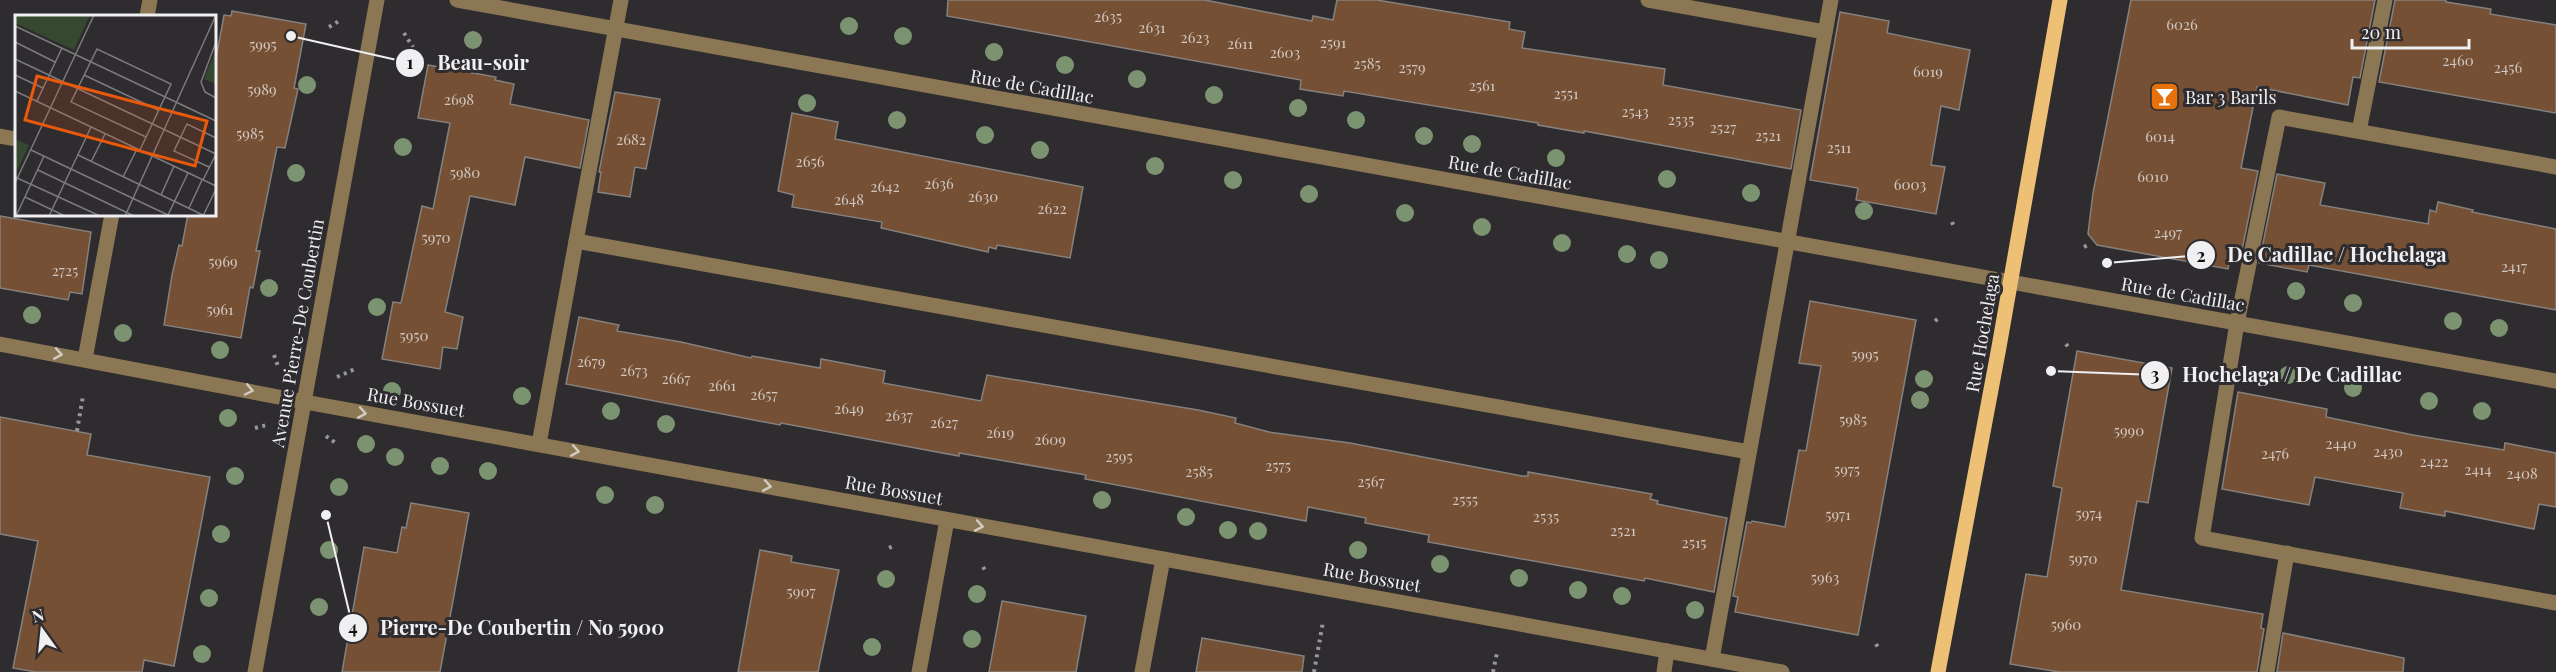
<svg xmlns="http://www.w3.org/2000/svg" width="2556" height="672" viewBox="0 0 2556 672" font-family="'Playfair Display',serif">
<rect width="100%" height="100%" fill="#2e2c2f"/>
<g fill="#755034" stroke="#85817e" stroke-width="1.5">
<path d="M 948,0 L 1205,0 L 1312,21 L 1313,16 L 1333,20 L 1337,0 L 1377,0 L 1510,22 L 1509,29 L 1525,32 L 1522,48 L 1665,69 L 1663,85 L 1801,110 L 1791,169 L 1584,131 L 1584,133 L 1538,125 L 1538,123 L 1344,91 L 1343,96 L 1300,89 L 1301,80 L 947,16 Z"/>
<path d="M 2131,0 L 2375,0 L 2360,78 L 2353,77 L 2348,105 L 2257,87 L 2241,168 L 2258,171 L 2240,260 L 2230,258 L 2228,269 L 2097,245 L 2088,234 L 2093,193 Z"/>
<path d="M 2395,0 L 2446,0 L 2446,2 L 2491,9 L 2490,14 L 2556,25 L 2556,113 L 2379,82 Z"/>
<path d="M 232,11 L 306,24 L 294,88 L 298,89 L 285,148 L 277,147 L 256,251 L 260,251 L 253,288 L 250,287 L 241,338 L 164,325 L 172,275 L 179,245 L 182,246 L 188,214 L 214,214 L 214,70 L 224,15 L 231,16 Z"/>
<path d="M 1840,12 L 1889,21 L 1887,33 L 1970,50 L 1959,110 L 1941,106 L 1931,165 L 1945,167 L 1936,214 L 1856,200 L 1858,188 L 1810,180 Z"/>
<path d="M 428,65 L 496,77 L 495,80 L 514,84 L 510,104 L 589,120 L 580,168 L 525,157 L 515,205 L 470,196 L 445,312 L 463,317 L 457,349 L 443,347 L 440,369 L 382,359 L 393,302 L 401,303 L 422,206 L 433,209 L 450,123 L 418,118 Z"/>
<path d="M 615,92 L 660,99 L 646,169 L 635,167 L 630,197 L 598,192 L 601,172 L 599,172 Z"/>
<path d="M 792,113 L 838,122 L 835,139 L 1083,187 L 1070,258 L 997,245 L 996,249 L 989,247 L 988,252 L 881,228 L 882,222 L 792,207 L 794,195 L 778,191 Z"/>
<path d="M 2277,174 L 2325,183 L 2320,205 L 2428,224 L 2430,210 L 2436,212 L 2438,202 L 2473,210 L 2472,212 L 2556,229 L 2556,310 L 2309,265 L 2307,272 L 2259,263 Z"/>
<path d="M 0,216 L 91,232 L 82,294 L 70,292 L 68,300 L 0,288 Z"/>
<path d="M 1810,301 L 1916,320 L 1858,635 L 1735,612 L 1738,597 L 1733,596 L 1747,522 L 1751,523 L 1752,521 L 1785,527 L 1799,450 L 1806,451 L 1821,366 L 1799,363 Z"/>
<path d="M 579,317 L 619,325 L 617,331 L 681,342 L 751,358 L 752,356 L 820,368 L 821,359 L 885,371 L 883,383 L 981,401 L 987,375 L 1198,410 L 1236,418 L 1235,423 L 1269,432 L 1350,443 L 1522,476 L 1528,476 L 1528,472 L 1652,494 L 1650,499 L 1658,501 L 1657,504 L 1727,518 L 1714,592 L 1645,578 L 1644,581 L 1428,542 L 1429,535 L 1365,523 L 1366,518 L 1308,507 L 1306,521 L 1085,479 L 1086,475 L 959,453 L 959,456 L 781,423 L 780,425 L 566,384 Z"/>
<path d="M 2077,351 L 2172,368 L 2148,503 L 2137,501 L 2121,590 L 2263,614 L 2261,628 L 2264,629 L 2257,672 L 2059,672 L 2010,664 L 2026,574 L 2047,577 L 2062,488 L 2053,486 Z"/>
<path d="M 2238,392 L 2327,409 L 2326,417 L 2413,435 L 2504,450 L 2505,443 L 2556,453 L 2556,507 L 2539,504 L 2534,529 L 2445,511 L 2445,516 L 2400,508 L 2403,493 L 2315,477 L 2309,505 L 2222,489 Z"/>
<path d="M 0,417 L 91,434 L 87,455 L 210,477 L 174,666 L 144,660 L 142,672 L 36,672 L 13,668 L 38,541 L 0,534 Z"/>
<path d="M 411,503 L 469,513 L 440,672 L 342,672 L 364,547 L 397,553 L 402,527 L 406,528 Z"/>
<path d="M 760,550 L 792,556 L 791,562 L 839,570 L 818,672 L 738,672 Z"/>
<path d="M 1002,601 L 1086,616 L 1076,672 L 989,672 Z"/>
<path d="M 2283,633 L 2404,658 L 2403,672 L 2277,672 Z"/>
<path d="M 1202,638 L 1304,656 L 1302,672 L 1196,672 Z"/>
</g>
<g fill="none" stroke-linecap="round" stroke-linejoin="round">
<g stroke="#989799" stroke-width="4" stroke-dasharray="3 4.5" stroke-linecap="butt">
<path d="M 329,27 L 339,21"/>
<path d="M 404,33 L 413,47"/>
<path d="M 1952,222 L 1954,227"/>
<path d="M 2084,247 L 2088,245"/>
<path d="M 1935,321 L 1939,318"/>
<path d="M 2066,344 L 2069,348"/>
<path d="M 274,355 L 279,369"/>
<path d="M 337,377 L 355,369"/>
<path d="M 255,428 L 267,425"/>
<path d="M 77,431 L 83,396"/>
<path d="M 326,436 L 337,444"/>
<path d="M 889,548 L 893,546"/>
<path d="M 983,567 L 985,570"/>
<path d="M 1876,644 L 1879,649"/>
<path d="M 1314,672 L 1323,622"/>
<path d="M 1493,672 L 1497,653"/>
</g>
<g stroke="#8c7754" stroke-width="15">
<path d="M 457,0 L 2556,381"/>
<path d="M 621,0 L 576,241 L 1749,452"/>
<path d="M 1648,0 L 1825,32"/>
<path d="M 147,16 L 150,0"/>
<path d="M 2359,131 L 2385,0"/>
<path d="M 0,136 L 16,139"/>
<path d="M 2556,167 L 2279,117 L 2237,323 L 2202,538 L 2556,603"/>
<path d="M 0,344 L 305,402 L 1782,672"/>
<path d="M 85,359 L 112,214"/>
<path d="M 539,444 L 576,241"/>
<path d="M 1712,659 L 1831,0"/>
<path d="M 255,672 L 377,0"/>
<path d="M 919,672 L 947,520"/>
<path d="M 1142,672 L 1163,559"/>
<path d="M 1664,672 L 1667,651"/>
<path d="M 2267,672 L 2287,553"/>
</g>
<path stroke="#edc076" stroke-width="15" d="M 1938,672 L 1999,347 L 2060,0"/>
</g>
<g fill="#7c9372">
<circle cx="849" cy="26" r="9"/>
<circle cx="903" cy="36" r="9"/>
<circle cx="473" cy="40" r="9"/>
<circle cx="994" cy="52" r="9"/>
<circle cx="1065" cy="65" r="9"/>
<circle cx="1137" cy="79" r="9"/>
<circle cx="307" cy="85" r="9"/>
<circle cx="1214" cy="95" r="9"/>
<circle cx="807" cy="103" r="9"/>
<circle cx="1298" cy="108" r="9"/>
<circle cx="897" cy="120" r="9"/>
<circle cx="1356" cy="120" r="9"/>
<circle cx="985" cy="135" r="9"/>
<circle cx="1424" cy="136" r="9"/>
<circle cx="1472" cy="144" r="9"/>
<circle cx="403" cy="147" r="9"/>
<circle cx="1040" cy="150" r="9"/>
<circle cx="1556" cy="158" r="9"/>
<circle cx="1155" cy="166" r="9"/>
<circle cx="296" cy="173" r="9"/>
<circle cx="1667" cy="179" r="9"/>
<circle cx="1233" cy="180" r="9"/>
<circle cx="1751" cy="193" r="9"/>
<circle cx="1309" cy="194" r="9"/>
<circle cx="1864" cy="211" r="9"/>
<circle cx="1405" cy="213" r="9"/>
<circle cx="1482" cy="227" r="9"/>
<circle cx="1562" cy="243" r="9"/>
<circle cx="1627" cy="254" r="9"/>
<circle cx="1659" cy="260" r="9"/>
<circle cx="269" cy="288" r="9"/>
<circle cx="2296" cy="291" r="9"/>
<circle cx="2353" cy="303" r="9"/>
<circle cx="377" cy="307" r="9"/>
<circle cx="32" cy="315" r="9"/>
<circle cx="2453" cy="321" r="9"/>
<circle cx="2499" cy="328" r="9"/>
<circle cx="123" cy="333" r="9"/>
<circle cx="220" cy="350" r="9"/>
<circle cx="2288" cy="375" r="9"/>
<circle cx="1924" cy="379" r="9"/>
<circle cx="2353" cy="388" r="9"/>
<circle cx="392" cy="391" r="9"/>
<circle cx="522" cy="396" r="9"/>
<circle cx="1920" cy="400" r="9"/>
<circle cx="2429" cy="401" r="9"/>
<circle cx="611" cy="411" r="9"/>
<circle cx="2482" cy="411" r="9"/>
<circle cx="228" cy="418" r="9"/>
<circle cx="666" cy="424" r="9"/>
<circle cx="366" cy="444" r="9"/>
<circle cx="395" cy="457" r="9"/>
<circle cx="440" cy="466" r="9"/>
<circle cx="488" cy="471" r="9"/>
<circle cx="235" cy="476" r="9"/>
<circle cx="339" cy="487" r="9"/>
<circle cx="605" cy="495" r="9"/>
<circle cx="1102" cy="500" r="9"/>
<circle cx="655" cy="505" r="9"/>
<circle cx="1186" cy="517" r="9"/>
<circle cx="1228" cy="530" r="9"/>
<circle cx="1258" cy="531" r="9"/>
<circle cx="221" cy="534" r="9"/>
<circle cx="329" cy="550" r="9"/>
<circle cx="1358" cy="550" r="9"/>
<circle cx="1440" cy="564" r="9"/>
<circle cx="1519" cy="578" r="9"/>
<circle cx="886" cy="579" r="9"/>
<circle cx="1578" cy="590" r="9"/>
<circle cx="977" cy="594" r="9"/>
<circle cx="1622" cy="596" r="9"/>
<circle cx="209" cy="598" r="9"/>
<circle cx="319" cy="607" r="9"/>
<circle cx="1695" cy="610" r="9"/>
<circle cx="972" cy="639" r="9"/>
<circle cx="872" cy="647" r="9"/>
<circle cx="202" cy="654" r="9"/>
</g>
<defs><path id="oneway-chevron" d="M-2-3.5L2.5 0L-2 3.5" fill="none" stroke-width="1.6" stroke-linecap="round" stroke-linejoin="round" transform="scale(1.5)"/></defs>
<g stroke="#d2cbc2">
<use href="#oneway-chevron" transform="translate(58 354) rotate(10)"/>
<use href="#oneway-chevron" transform="translate(249 390) rotate(12)"/>
<use href="#oneway-chevron" transform="translate(362 413) rotate(10)"/>
<use href="#oneway-chevron" transform="translate(575 451) rotate(10)"/>
<use href="#oneway-chevron" transform="translate(767 486) rotate(10)"/>
<use href="#oneway-chevron" transform="translate(979 526) rotate(10)"/>
</g>
<defs>
<symbol id="bar-square" viewBox="-11 -11 22 22"><rect x="-9" y="-9" width="18" height="18" rx="4" fill="#e8710a" stroke="#2e2c2f"/><path d="M-6-5H6L.8 .8V4.5H3.5V6h-7V4.5H-.8V.8Z" fill="#fff"/></symbol>
</defs>
<g fill-rule="evenodd">
<use href="#bar-square" x="2148" y="80" width="33" height="33"/>
</g>
<g text-anchor="middle" dominant-baseline="central" stroke-width="6" stroke-linejoin="round" paint-order="stroke">
<g font-size="15" fill="#d1c7c2">
<text x="1108" y="16">2635</text>
<text x="2182" y="24">6026</text>
<text x="1152" y="27">2631</text>
<text x="1195" y="37">2623</text>
<text x="1333" y="42">2591</text>
<text x="1240" y="43">2611</text>
<text x="263" y="44">5995</text>
<text x="1285" y="52">2603</text>
<text x="2458" y="60">2460</text>
<text x="1367" y="63">2585</text>
<text x="1412" y="67">2579</text>
<text x="2508" y="67">2456</text>
<text x="1928" y="71">6019</text>
<text x="1482" y="85">2561</text>
<text x="262" y="89">5989</text>
<text x="1566" y="93">2551</text>
<text x="459" y="99">2698</text>
<text x="1635" y="111">2543</text>
<text x="1681" y="119">2535</text>
<text x="1723" y="127">2527</text>
<text x="250" y="133">5985</text>
<text x="1768" y="135">2521</text>
<text x="2160" y="136">6014</text>
<text x="631" y="139">2682</text>
<text x="1839" y="147">2511</text>
<text x="810" y="161">2656</text>
<text x="465" y="172">5980</text>
<text x="2153" y="176">6010</text>
<text x="939" y="183">2636</text>
<text x="1910" y="184">6003</text>
<text x="885" y="186">2642</text>
<text x="983" y="196">2630</text>
<text x="849" y="199">2648</text>
<text x="1052" y="208">2622</text>
<text x="2168" y="232">2497</text>
<text x="436" y="237">5970</text>
<text x="223" y="261">5969</text>
<text x="2514" y="266">2417</text>
<text x="65" y="270">2725</text>
<text x="220" y="309">5961</text>
<text x="414" y="335">5950</text>
<text x="1865" y="354">5995</text>
<text x="591" y="361">2679</text>
<text x="634" y="370">2673</text>
<text x="676" y="378">2667</text>
<text x="722" y="385">2661</text>
<text x="764" y="394">2657</text>
<text x="849" y="408">2649</text>
<text x="899" y="415">2637</text>
<text x="1853" y="419">5985</text>
<text x="944" y="422">2627</text>
<text x="2129" y="430">5990</text>
<text x="1000" y="432">2619</text>
<text x="1050" y="439">2609</text>
<text x="2341" y="443">2440</text>
<text x="2388" y="451">2430</text>
<text x="2275" y="453">2476</text>
<text x="1119" y="456">2595</text>
<text x="2434" y="461">2422</text>
<text x="1278" y="465">2575</text>
<text x="1847" y="469">5975</text>
<text x="2478" y="469">2414</text>
<text x="1199" y="471">2585</text>
<text x="2522" y="473">2408</text>
<text x="1371" y="481">2567</text>
<text x="1465" y="499">2555</text>
<text x="2089" y="513">5974</text>
<text x="1838" y="514">5971</text>
<text x="1546" y="516">2535</text>
<text x="1623" y="530">2521</text>
<text x="1694" y="542">2515</text>
<text x="2083" y="558">5970</text>
<text x="1825" y="577">5963</text>
<text x="801" y="591">5907</text>
<text x="2066" y="624">5960</text>
</g>
<g font-size="18" fill="#f0eff1" stroke="#2e2c2f">
<text transform="translate(1032 86) rotate(10)">Rue de Cadillac</text>
<text transform="translate(1510 172) rotate(10)">Rue de Cadillac</text>
<text transform="translate(2183 294) rotate(10)">Rue de Cadillac</text>
<text transform="translate(297 333) rotate(-80)">Avenue Pierre-De Coubertin</text>
<text transform="translate(1982 333) rotate(-80)">Rue Hochelaga</text>
<text transform="translate(416 402) rotate(10)">Rue Bossuet</text>
<text transform="translate(894 490) rotate(10)">Rue Bossuet</text>
<text transform="translate(1372 577) rotate(10)">Rue Bossuet</text>
</g>
<g font-size="18" fill="#f0eff1" stroke="#2e2c2f" text-anchor="start">
<text x="2185" y="97">Bar 3 Barils</text>
</g>
</g>
<g transform="translate(15 15)">
<rect width="201" height="201" fill="#2e2c2f"/>
<path d="M 0,0 L 75,0 L 59,35 L 0,8 ZM 201,35 L 201,69 L 189,64 ZM 0,124 L 14,130 L 0,160 Z" fill="#36482f"/>
<path fill="none" stroke="#7c7a7d" stroke-width="1.5" d="M 0,11 L 201,106M 0,27 L 40,47M 201,27 L 186,67 L 190,77 L 201,83M 0,44 L 201,139M 0,60 L 28,73M 69,60 L 143,95M 0,76 L 201,171M 22,86 L 47,33M 16,135 L 155,201M 125,135 L 156,69 L 82,34 L 56,87 L 131,122M 63,140 L 190,201M 76,147 L 90,119M 194,152 L 159,136 L 172,109 L 201,123M 23,155 L 119,201M 0,162 L 85,201M 108,162 L 122,134M 188,165 L 201,139M 0,168 L 79,0M 146,180 L 159,151M 10,182 L 50,201M 174,193 L 187,165M 153,200 L 173,158M 1,201 L 29,141M 34,201 L 76,112M 110,201 L 201,0M 188,201 L 201,174"/>
<path fill="#e8590c" fill-opacity="0.15" stroke="#e8590c" stroke-width="3" d="M 22,61 L 192,106 L 180,151 L 10,105 Z"/>
<rect width="201" height="201" fill="none" stroke="#f0eff1" stroke-width="3"/>
</g>
<path fill="none" stroke="#f0eff1" stroke-width="2" d="M291 36L410 63M2107 263L2201 255M2051 371L2155 375M326 515L353 628"/>
<g fill="#f0eff1" stroke="#2e2c2f" stroke-width="2">
<circle cx="291" cy="36" r="6"/>
<circle cx="2107" cy="263" r="6"/>
<circle cx="2051" cy="371" r="6"/>
<circle cx="326" cy="515" r="6"/>
<circle cx="410" cy="63" r="15"/>
<circle cx="2201" cy="255" r="15"/>
<circle cx="2155" cy="375" r="15"/>
<circle cx="353" cy="628" r="15"/>
</g>
<g font-size="18" text-anchor="middle" font-weight="bold" fill="#111">
<text x="410" y="69">1</text>
<text x="2201" y="262">2</text>
<text x="2155" y="381">3</text>
<text x="353" y="634">4</text>
</g>
<g font-size="20" text-anchor="middle" font-weight="bold" fill="#f0eff1" stroke="#2e2c2f" stroke-width="6" stroke-linejoin="round" paint-order="stroke">
<text x="483" y="70">Beau-soir</text>
<text x="2337" y="262">De Cadillac / Hochelaga</text>
<text x="2292" y="382">Hochelaga / De Cadillac</text>
<text x="522" y="635">Pierre-De Coubertin / No 5900</text>
</g>
<g transform="translate(42 630) rotate(345)" stroke="#2e2c2f" stroke-width="4.5" paint-order="stroke">
<path d="M0-4.5L10 22L0 15L-10 22Z" fill="#f0eff1"/>
<text y="-9" font-size="16" font-weight="bold" text-anchor="middle" fill="#f0eff1">N</text>
</g>
<path d="M2352 39v9h117v-9" fill="none" stroke="#f0eff1" stroke-width="3"/>
<text x="2361" y="39" font-size="18" fill="#f0eff1" stroke="#2e2c2f" stroke-width="4.5" paint-order="stroke">20 m</text>
</svg>
